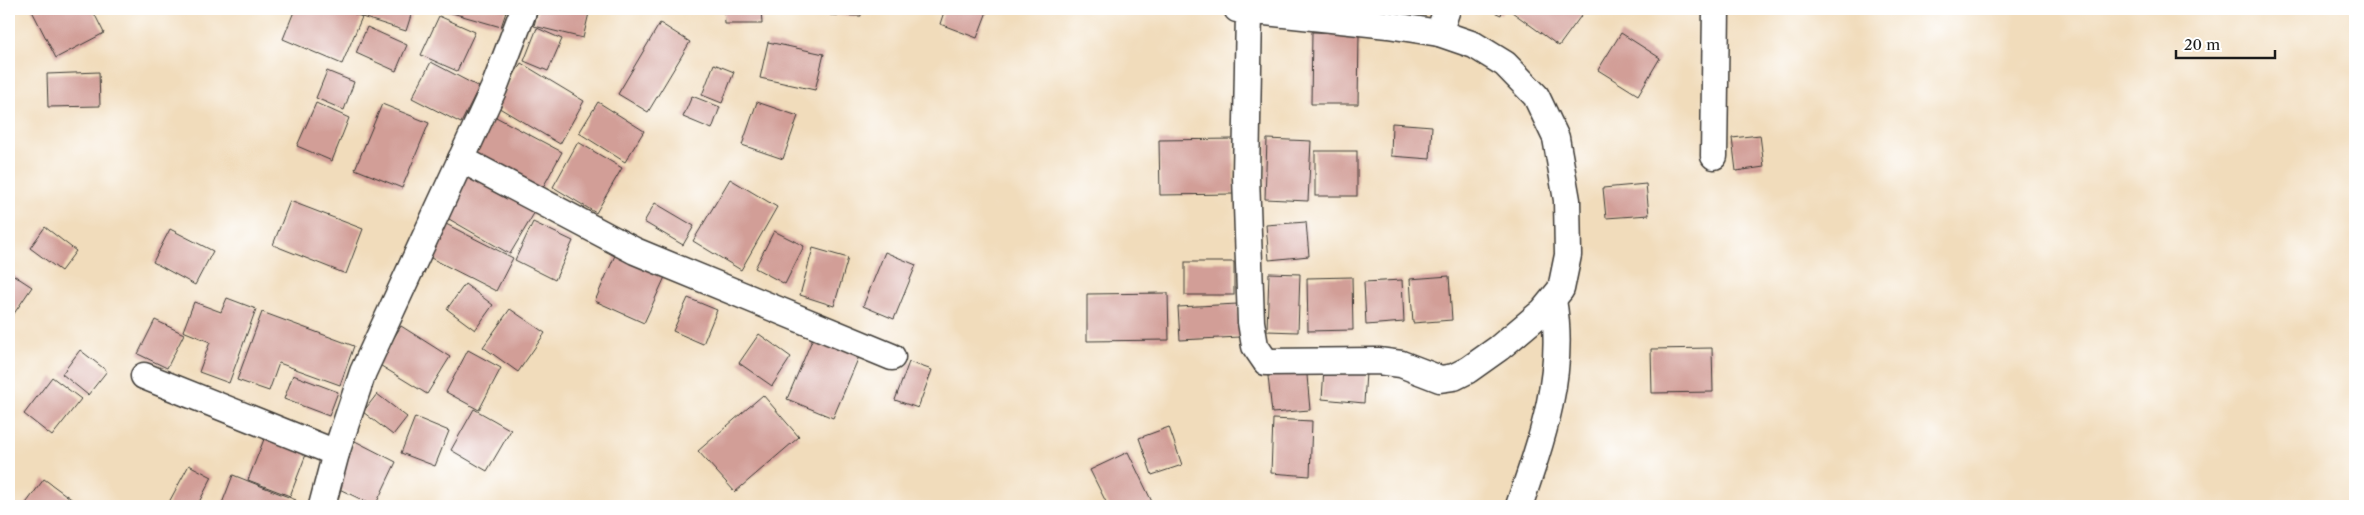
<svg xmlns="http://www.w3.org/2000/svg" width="2364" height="515" viewBox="0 0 2364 515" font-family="'Libre Caslon Text',serif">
<rect width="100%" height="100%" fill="#fff"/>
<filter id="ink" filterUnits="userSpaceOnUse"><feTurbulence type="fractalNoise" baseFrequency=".02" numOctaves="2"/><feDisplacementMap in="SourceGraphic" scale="10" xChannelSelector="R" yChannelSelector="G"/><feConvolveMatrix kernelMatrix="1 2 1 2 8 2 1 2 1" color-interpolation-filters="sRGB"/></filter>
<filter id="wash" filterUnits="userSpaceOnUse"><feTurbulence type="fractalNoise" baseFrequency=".0096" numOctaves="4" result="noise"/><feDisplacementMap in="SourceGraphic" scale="20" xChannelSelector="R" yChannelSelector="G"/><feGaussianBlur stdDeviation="1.12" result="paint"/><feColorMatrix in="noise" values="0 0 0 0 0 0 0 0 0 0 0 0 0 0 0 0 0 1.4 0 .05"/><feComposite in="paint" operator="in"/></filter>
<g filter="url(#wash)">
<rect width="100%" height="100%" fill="#f1dcbb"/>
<g id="blocks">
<g fill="#d29e97">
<path d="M 31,9 L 92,9 L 104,33 L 56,58 Z"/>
<path d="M 295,9 L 343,9 L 362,17 L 365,9 L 413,9 L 406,31 L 362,17 L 342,64 L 283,39 Z"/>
<path d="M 438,9 L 507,9 L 501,27 Z"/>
<path d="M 538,9 L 590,9 L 583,38 L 534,26 Z"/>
<path d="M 724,9 L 761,9 L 762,24 L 725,24 Z"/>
<path d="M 829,9 L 861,9 L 861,16 L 830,15 Z"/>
<path d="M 945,9 L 988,9 L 977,38 L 940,24 Z"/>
<path d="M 1487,9 L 1503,9 L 1501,15 Z"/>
<path d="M 1514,9 L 1586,9 L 1559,46 L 1512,12 Z"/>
<path d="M 439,16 L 475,32 L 457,71 L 421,55 Z"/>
<path d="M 660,23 L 690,42 L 648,112 L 618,94 Z"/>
<path d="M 367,27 L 407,45 L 396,71 L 356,53 Z"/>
<path d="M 537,28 L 562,39 L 548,71 L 524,61 Z"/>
<path d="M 1312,32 L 1359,33 L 1358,104 L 1311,104 Z"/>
<path d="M 1621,33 L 1660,58 L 1638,95 L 1598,70 Z"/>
<path d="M 768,42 L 824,54 L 815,90 L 760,78 Z"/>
<path d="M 431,62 L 479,87 L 461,123 L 412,98 Z"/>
<path d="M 521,63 L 584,101 L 560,144 L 496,106 Z"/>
<path d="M 714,64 L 734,72 L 722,103 L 702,95 Z"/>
<path d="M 327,71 L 354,82 L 344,110 L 316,98 Z"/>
<path d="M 99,72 L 100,106 L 48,107 L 47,74 Z"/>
<path d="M 692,96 L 720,107 L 712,129 L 683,117 Z"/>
<path d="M 598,102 L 644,131 L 625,162 L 579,133 Z"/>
<path d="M 757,102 L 798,116 L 783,159 L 742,145 Z"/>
<path d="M 316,103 L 349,118 L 332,161 L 297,146 Z"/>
<path d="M 382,104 L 429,123 L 402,188 L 355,169 Z"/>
<path d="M 494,116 L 562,152 L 541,191 L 474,156 Z"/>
<path d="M 1392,123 L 1432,126 L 1430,159 L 1391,156 Z"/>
<path d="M 1760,135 L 1764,167 L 1736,171 L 1732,138 Z"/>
<path d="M 1233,139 L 1234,194 L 1160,195 L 1159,140 Z"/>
<path d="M 1267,139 L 1311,141 L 1308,201 L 1265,199 Z"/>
<path d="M 578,142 L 622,168 L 596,213 L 553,187 Z"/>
<rect x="1315" y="151" width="42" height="45"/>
<path d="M 468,171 L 536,210 L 510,254 L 442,215 Z"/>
<path d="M 730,179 L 777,207 L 741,270 L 693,241 Z"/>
<path d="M 1646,184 L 1649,215 L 1606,218 L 1603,188 Z"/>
<path d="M 290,201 L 363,229 L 346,274 L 273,245 Z"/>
<path d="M 655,203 L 694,226 L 683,245 L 644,222 Z"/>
<path d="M 442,222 L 513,258 L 496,291 L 425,255 Z"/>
<path d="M 533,222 L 573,241 L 555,280 L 515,260 Z"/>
<path d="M 1306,222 L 1309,256 L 1269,260 L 1266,225 Z"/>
<path d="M 45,227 L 76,251 L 61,271 L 30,248 Z"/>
<path d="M 170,229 L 213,251 L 195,285 L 153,262 Z"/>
<path d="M 774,231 L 804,246 L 785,284 L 755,268 Z"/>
<path d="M 813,248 L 848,258 L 834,306 L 800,295 Z"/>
<path d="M 885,252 L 916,265 L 894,319 L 863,306 Z"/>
<path d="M 616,253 L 665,277 L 644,323 L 595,301 Z"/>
<rect x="1185" y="262" width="49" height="33"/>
<path d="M 9,272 L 32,287 L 11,318 L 9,317 Z"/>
<path d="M 1269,273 L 1300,274 L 1298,332 L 1267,331 Z"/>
<path d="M 1449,276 L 1452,320 L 1413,323 L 1410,279 Z"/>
<path d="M 1352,277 L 1353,330 L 1308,331 L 1307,278 Z"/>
<path d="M 1402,280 L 1404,322 L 1366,325 L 1364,282 Z"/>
<path d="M 465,284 L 493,305 L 475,330 L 447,309 Z"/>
<path d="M 1168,293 L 1169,340 L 1087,341 L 1087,294 Z"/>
<path d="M 227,298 L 256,309 L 229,383 L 199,372 L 210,342 L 183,331 L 194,302 L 221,312 Z"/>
<path d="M 688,298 L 717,310 L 703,344 L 673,331 Z"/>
<path d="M 1238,304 L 1240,337 L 1180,340 L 1178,307 Z"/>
<path d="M 510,309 L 545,333 L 518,372 L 483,347 Z"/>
<path d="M 262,312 L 354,346 L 340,385 L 279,363 L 269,391 L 237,380 Z"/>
<path d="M 155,320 L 184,334 L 167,368 L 138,354 Z"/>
<path d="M 401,326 L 450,357 L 427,394 L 378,364 Z"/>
<path d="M 815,333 L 861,352 L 833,418 L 787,399 Z"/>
<path d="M 759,334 L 791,357 L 772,386 L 739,363 Z"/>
<path d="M 1712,348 L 1713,392 L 1652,393 L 1651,349 Z"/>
<path d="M 80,350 L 107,371 L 88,395 L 62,374 Z"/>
<path d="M 468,350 L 501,368 L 479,410 L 446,392 Z"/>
<path d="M 909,362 L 932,370 L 918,408 L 895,400 Z"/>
<path d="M 1306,364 L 1310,410 L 1272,413 L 1267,367 Z"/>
<path d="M 1324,369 L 1366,373 L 1364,403 L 1322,399 Z"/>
<path d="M 293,375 L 338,392 L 329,416 L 284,399 Z"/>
<path d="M 52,377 L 81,399 L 52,436 L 24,414 Z"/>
<path d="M 377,394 L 407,417 L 393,435 L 363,412 Z"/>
<path d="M 763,395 L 799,437 L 735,492 L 698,451 Z"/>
<path d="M 474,409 L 511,430 L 487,471 L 451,450 Z"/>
<path d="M 415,417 L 449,431 L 435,466 L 401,453 Z"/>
<path d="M 1273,419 L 1312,421 L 1310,476 L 1271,473 Z"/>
<path d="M 1169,427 L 1182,465 L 1152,475 L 1139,438 Z"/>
<path d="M 268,429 L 310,444 L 290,496 L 248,480 Z"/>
<path d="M 355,441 L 396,462 L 375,506 L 333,486 Z"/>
<path d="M 1128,452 L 1154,506 L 1108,506 L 1090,470 Z"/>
<path d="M 189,465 L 212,477 L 197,506 L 172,506 L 168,504 Z"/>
<path d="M 233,475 L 296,500 L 293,506 L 221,506 Z"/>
<path d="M 44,479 L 81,506 L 24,506 Z"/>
</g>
</g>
</g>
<g filter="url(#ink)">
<use href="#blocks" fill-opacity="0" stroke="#3c3934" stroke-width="1"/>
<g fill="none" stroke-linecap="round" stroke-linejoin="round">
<defs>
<g id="minor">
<path d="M 1237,9 L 1388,25 L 1439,33 L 1474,45 L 1505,64 L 1536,96 L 1556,138 L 1567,200 L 1568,255 L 1561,289 L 1543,311 L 1499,348 L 1468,370 L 1454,377 L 1440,379 L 1401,364 L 1378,361 L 1266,362 L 1255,346 L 1251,322 L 1246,176 L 1249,12"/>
<path d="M 1439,33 L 1447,9"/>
<path d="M 1714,156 L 1716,9"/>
<path d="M 461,159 L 635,251 L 892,357"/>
<path d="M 144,376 L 336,453"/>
<path d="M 322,506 L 336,453 L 363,372 L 494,88 L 524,9"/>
<path d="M 1519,506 C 1542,440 1566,371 1553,300"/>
</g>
</defs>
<use href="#minor" stroke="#3c3934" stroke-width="29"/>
<use href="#minor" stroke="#fff" stroke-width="26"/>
</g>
</g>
<rect width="2364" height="515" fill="none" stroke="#fff" stroke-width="30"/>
<path d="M2176 50v8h99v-8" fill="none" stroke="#1c1c1c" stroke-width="2.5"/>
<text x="2184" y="50" font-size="15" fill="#1c1c1c" stroke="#ffffff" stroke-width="4" paint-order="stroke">20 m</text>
</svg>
